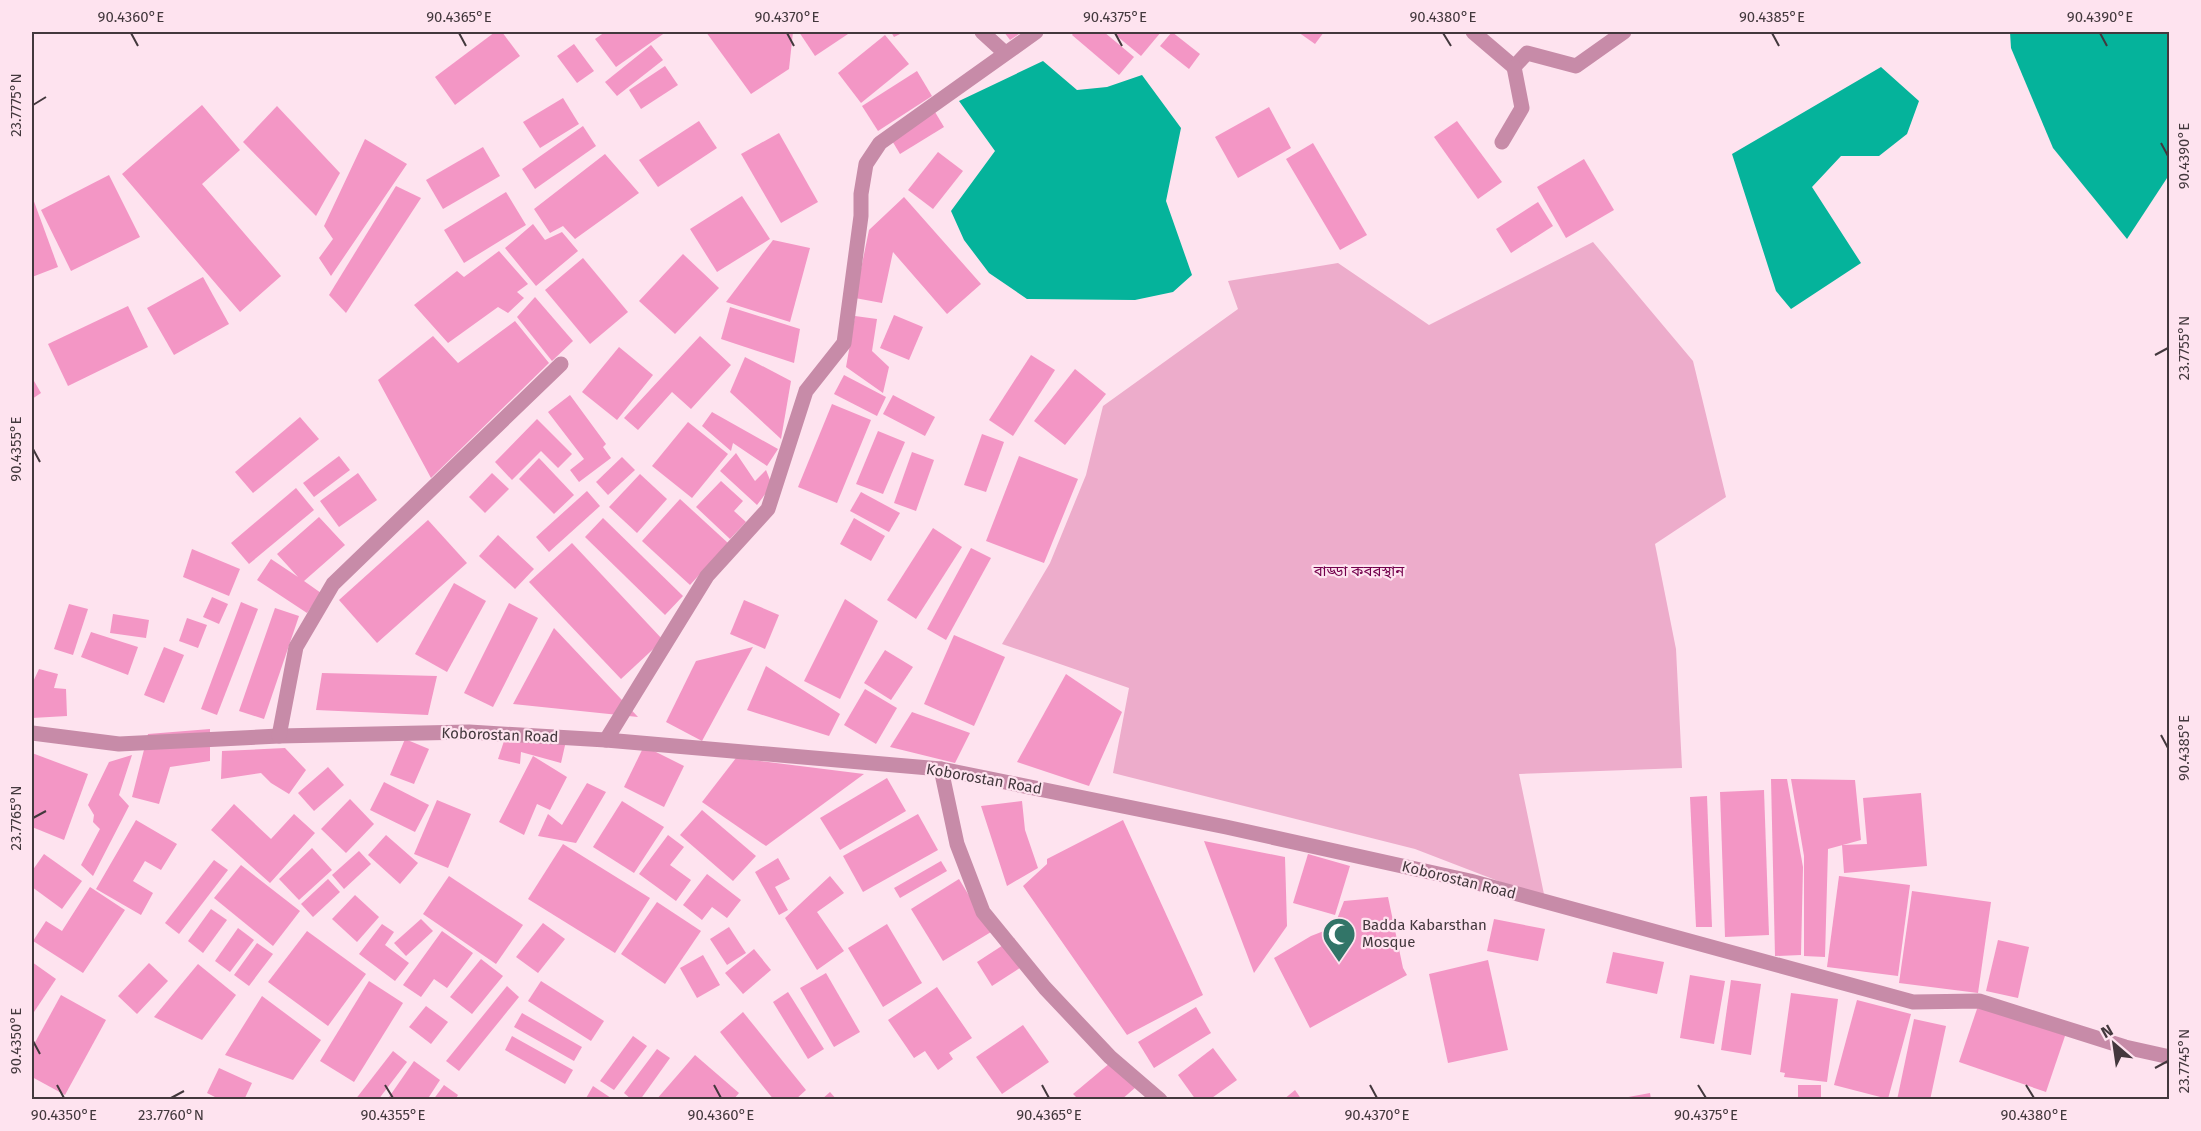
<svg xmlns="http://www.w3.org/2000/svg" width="2201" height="1131" viewBox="0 0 2201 1131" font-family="'Fira Sans','Noto Sans Bengali',sans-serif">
<rect width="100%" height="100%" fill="#fee3ef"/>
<path fill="#edaccb" d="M 1593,242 L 1693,361 L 1726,497 L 1655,544 L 1676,649 L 1682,768 L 1519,774 L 1545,899 L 1415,849 L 1113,773 L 1129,688 L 1002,644 L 1050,563 L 1086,475 L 1103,406 L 1238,309 L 1228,281 L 1338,263 L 1429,325 Z"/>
<g fill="#05b39b">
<path d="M 2010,32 L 2169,32 L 2169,175 L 2127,239 L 2053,148 L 2011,48 Z"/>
<path d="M 1043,61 L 1077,90 L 1107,87 L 1142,75 L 1181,128 L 1166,201 L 1192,275 L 1173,292 L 1135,300 L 1027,299 L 989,273 L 964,240 L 951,211 L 995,151 L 959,101 Z"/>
<path d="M 1881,67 L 1919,101 L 1907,134 L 1879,156 L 1841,156 L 1812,187 L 1861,263 L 1791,309 L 1776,291 L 1732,154 Z"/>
</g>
<g fill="#f396c5">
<path d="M 495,32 L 502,32 L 520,56 L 455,105 L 435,77 Z"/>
<path d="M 605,32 L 666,32 L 616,67 L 595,39 Z"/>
<path d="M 706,32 L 793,32 L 789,69 L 751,94 Z"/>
<path d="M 799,32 L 851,32 L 815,56 Z"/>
<path d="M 891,32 L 904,32 L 894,37 Z"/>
<path d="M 1004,32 L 1022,32 L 1010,40 Z"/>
<path d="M 1074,32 L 1104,32 L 1134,57 L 1119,75 L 1072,35 Z"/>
<path d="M 1112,32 L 1161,32 L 1141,56 Z"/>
<path d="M 1172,32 L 1200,54 L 1189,69 L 1160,46 Z"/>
<path d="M 1298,32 L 1324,32 L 1315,44 Z"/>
<path d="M 885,35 L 909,64 L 861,103 L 838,73 Z"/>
<path d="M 574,44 L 594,71 L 577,83 L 557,56 Z"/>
<path d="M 651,45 L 663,60 L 617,96 L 605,82 Z"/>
<path d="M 665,66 L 678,85 L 641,109 L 629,90 Z"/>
<path d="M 917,71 L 932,96 L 878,131 L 862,106 Z"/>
<path d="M 563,98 L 579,124 L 540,148 L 523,122 Z"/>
<path d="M 202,105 L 240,150 L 202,184 L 281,276 L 240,312 L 122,174 Z"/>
<path d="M 277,106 L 340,173 L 316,216 L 243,142 Z"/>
<path d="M 1269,107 L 1291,148 L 1238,178 L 1215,137 Z"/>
<path d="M 935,112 L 944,127 L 900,154 L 891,139 Z"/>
<path d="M 699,121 L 717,148 L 658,187 L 639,160 Z"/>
<path d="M 1457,121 L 1502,182 L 1478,199 L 1434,137 Z"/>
<path d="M 583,126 L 596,146 L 535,189 L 522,169 Z"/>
<path d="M 779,133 L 818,202 L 781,223 L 741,154 Z"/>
<path d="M 365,139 L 407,164 L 331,276 L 319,258 L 333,239 L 324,226 Z"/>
<path d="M 1313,143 L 1367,235 L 1340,250 L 1286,159 Z"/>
<path d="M 483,147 L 500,176 L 443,209 L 426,180 Z"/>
<path d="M 938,152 L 963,171 L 933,209 L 908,190 Z"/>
<path d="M 605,154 L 639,193 L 575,239 L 563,226 L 550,233 L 534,209 Z"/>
<path d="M 1584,159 L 1614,210 L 1566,238 L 1537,187 Z"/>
<path d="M 109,175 L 140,237 L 71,271 L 41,210 Z"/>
<path d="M 396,186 L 421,198 L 346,313 L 329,295 Z"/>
<path d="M 506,192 L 526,225 L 464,263 L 444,230 Z"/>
<path d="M 32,196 L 58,267 L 32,277 Z"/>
<path d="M 742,196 L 770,239 L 717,272 L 690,229 Z"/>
<path d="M 904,197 L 981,284 L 947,314 L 893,252 L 882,303 L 855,298 L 869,230 Z"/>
<path d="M 1538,202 L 1553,226 L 1511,253 L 1496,229 Z"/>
<path d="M 533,224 L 545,240 L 562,232 L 578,251 L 536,286 L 505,248 Z"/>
<path d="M 773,240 L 810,248 L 790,322 L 726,302 Z"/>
<path d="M 499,251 L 528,284 L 517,292 L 524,298 L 508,313 L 498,307 L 448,343 L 414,305 L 457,271 L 464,277 Z"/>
<path d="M 683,254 L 719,288 L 675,334 L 639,301 Z"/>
<path d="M 583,258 L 628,312 L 590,344 L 545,290 Z"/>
<path d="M 203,277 L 229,324 L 174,355 L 147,308 Z"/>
<path d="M 535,297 L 573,341 L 552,361 L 517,317 Z"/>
<path d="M 128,306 L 148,347 L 68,386 L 48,344 Z"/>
<path d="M 730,307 L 800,329 L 794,363 L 721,339 Z"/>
<path d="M 894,315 L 923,327 L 909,360 L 880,348 Z"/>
<path d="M 855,316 L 877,319 L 872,351 L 889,367 L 883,393 L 846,367 Z"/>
<path d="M 515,321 L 549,363 L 431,478 L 378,380 L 433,336 L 458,363 Z"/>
<path d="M 700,336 L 731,365 L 691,409 L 672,392 L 638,430 L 624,418 Z"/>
<path d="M 619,347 L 653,375 L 617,420 L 582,392 Z"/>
<path d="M 1031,355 L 1055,370 L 1013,436 L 989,420 Z"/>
<path d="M 745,357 L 791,381 L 781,439 L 730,392 Z"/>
<path d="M 1075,369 L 1106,394 L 1065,445 L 1034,421 Z"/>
<path d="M 844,375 L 886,397 L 877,416 L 834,394 Z"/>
<path d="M 34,381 L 41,393 L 32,399 L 32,383 Z"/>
<path d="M 570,395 L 606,444 L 603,447 L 611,458 L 579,482 L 570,470 L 584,459 L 548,412 Z"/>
<path d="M 893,395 L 935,417 L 925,436 L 883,414 Z"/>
<path d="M 832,404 L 871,420 L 837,503 L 798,487 Z"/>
<path d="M 712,412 L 778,449 L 767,466 L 733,443 L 731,451 L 702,426 Z"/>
<path d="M 300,417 L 319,439 L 253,493 L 235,472 Z"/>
<path d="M 537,419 L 572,454 L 558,468 L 541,451 L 512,480 L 495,462 Z"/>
<path d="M 688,422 L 728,454 L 692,498 L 652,466 Z"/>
<path d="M 878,431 L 905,442 L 883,494 L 856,484 Z"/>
<path d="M 982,434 L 1004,442 L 986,492 L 964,485 Z"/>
<path d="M 912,452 L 934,460 L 916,511 L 894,503 Z"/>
<path d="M 736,453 L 755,481 L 766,470 L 772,485 L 757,505 L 720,471 Z"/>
<path d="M 339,456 L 350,470 L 314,497 L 303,483 Z"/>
<path d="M 1019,456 L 1078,479 L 1044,563 L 986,541 Z"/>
<path d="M 622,457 L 635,470 L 608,495 L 596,482 Z"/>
<path d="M 539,458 L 574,495 L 554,514 L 519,479 Z"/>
<path d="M 358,473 L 377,500 L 339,527 L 320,501 Z"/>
<path d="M 492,473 L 509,489 L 485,513 L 469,497 Z"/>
<path d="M 640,474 L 667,499 L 637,533 L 609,507 Z"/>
<path d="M 721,481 L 743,501 L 734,511 L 746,522 L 730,539 L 696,507 Z"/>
<path d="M 296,488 L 314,510 L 249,564 L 231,543 Z"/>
<path d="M 587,491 L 600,506 L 549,552 L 536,537 Z"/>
<path d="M 861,492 L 900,513 L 889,532 L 850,511 Z"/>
<path d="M 680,499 L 728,543 L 690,585 L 642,541 Z"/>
<path d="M 319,517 L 345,545 L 304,581 L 321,593 L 307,613 L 257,580 L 271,559 L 298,577 L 277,554 Z"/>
<path d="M 603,518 L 683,596 L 665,615 L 585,537 Z"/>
<path d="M 854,518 L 885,536 L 871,561 L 840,544 Z"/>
<path d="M 428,520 L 467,563 L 377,643 L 339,600 Z"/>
<path d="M 933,528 L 962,547 L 916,619 L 887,600 Z"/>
<path d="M 498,535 L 534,569 L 515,589 L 479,556 Z"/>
<path d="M 572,543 L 663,640 L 621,679 L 529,582 Z"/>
<path d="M 971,548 L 991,558 L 946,640 L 927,629 Z"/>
<path d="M 192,549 L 240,569 L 229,596 L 183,577 Z"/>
<path d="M 454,583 L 486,601 L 447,672 L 415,654 Z"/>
<path d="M 212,597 L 228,604 L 219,624 L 203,617 Z"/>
<path d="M 845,599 L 878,621 L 840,699 L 804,681 Z"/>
<path d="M 744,600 L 779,615 L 765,649 L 730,634 Z"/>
<path d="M 241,602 L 258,609 L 217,715 L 201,709 Z"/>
<path d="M 509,603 L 538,618 L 493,707 L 464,693 Z"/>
<path d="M 69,604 L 88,609 L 73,655 L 54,649 Z"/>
<path d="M 275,608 L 299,616 L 264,719 L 239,711 Z"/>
<path d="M 113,614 L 149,620 L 146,638 L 110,633 Z"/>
<path d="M 187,618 L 207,625 L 198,648 L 179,641 Z"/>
<path d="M 554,628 L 638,717 L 513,704 Z"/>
<path d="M 91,632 L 138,647 L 128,675 L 81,657 Z"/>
<path d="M 954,635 L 1005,657 L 974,726 L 924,704 Z"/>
<path d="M 164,647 L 184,655 L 164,703 L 144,695 Z"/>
<path d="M 753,647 L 702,741 L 666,722 L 696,661 Z"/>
<path d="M 885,650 L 913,667 L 891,700 L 864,683 Z"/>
<path d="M 766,666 L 840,714 L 829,736 L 747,710 Z"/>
<path d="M 39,669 L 58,674 L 54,688 L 66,689 L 67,716 L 32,718 L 32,684 Z"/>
<path d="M 322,673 L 437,676 L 428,715 L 316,710 Z"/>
<path d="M 1066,674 L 1122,712 L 1089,786 L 1017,762 Z"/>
<path d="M 865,689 L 897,708 L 876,744 L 844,725 Z"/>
<path d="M 912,712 L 970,733 L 955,763 L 890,747 Z"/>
<path d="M 210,729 L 210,761 L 170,767 L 159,804 L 132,797 L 148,734 Z"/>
<path d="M 405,739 L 429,749 L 414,784 L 390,775 Z"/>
<path d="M 504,741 L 566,741 L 561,763 L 521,752 L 520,764 L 498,759 Z"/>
<path d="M 644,746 L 684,766 L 664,807 L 624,787 Z"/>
<path d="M 285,748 L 306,770 L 289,794 L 271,783 L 261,773 L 221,779 L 222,751 Z"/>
<path d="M 32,753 L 88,774 L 64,840 L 32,827 Z"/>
<path d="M 132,755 L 119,795 L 129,806 L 93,876 L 81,865 L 100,829 L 93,822 L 94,815 L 88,805 L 109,762 Z"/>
<path d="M 533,756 L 567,777 L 550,810 L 537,804 L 524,835 L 499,822 Z"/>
<path d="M 736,758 L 864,774 L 766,846 L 702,802 Z"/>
<path d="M 328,767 L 344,785 L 314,811 L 298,793 Z"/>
<path d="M 887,778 L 906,811 L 840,850 L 820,818 Z"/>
<path d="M 1771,779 L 1787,779 L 1803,867 L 1801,955 L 1775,956 Z"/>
<path d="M 1791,779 L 1855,780 L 1861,840 L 1828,849 L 1825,957 L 1804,956 L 1804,856 Z"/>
<path d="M 384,782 L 429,805 L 415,832 L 370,810 Z"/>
<path d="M 587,783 L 606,792 L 576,843 L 538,836 L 548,814 L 562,825 Z"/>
<path d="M 1764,790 L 1769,935 L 1725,937 L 1720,792 Z"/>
<path d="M 1921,793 L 1927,866 L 1844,873 L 1842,845 L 1867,844 L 1863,798 Z"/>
<path d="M 1707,796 L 1712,927 L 1696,927 L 1690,797 Z"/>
<path d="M 350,799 L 374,824 L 346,853 L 321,829 Z"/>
<path d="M 437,800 L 471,814 L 448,868 L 414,854 Z"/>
<path d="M 622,801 L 664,827 L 634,873 L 593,847 Z"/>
<path d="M 1022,801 L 1025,830 L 1038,868 L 1007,886 L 981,806 Z"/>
<path d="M 234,804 L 271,839 L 294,814 L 315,833 L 270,883 L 211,830 Z"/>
<path d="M 702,810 L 756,856 L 733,881 L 680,835 Z"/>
<path d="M 918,814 L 938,850 L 863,892 L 843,856 Z"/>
<path d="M 136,820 L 177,844 L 161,870 L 145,861 L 133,881 L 153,893 L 141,915 L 96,889 Z"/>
<path d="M 1123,820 L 1203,995 L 1127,1035 L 1023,886 L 1047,864 L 1047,859 Z"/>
<path d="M 386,835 L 418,863 L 400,884 L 368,855 Z"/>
<path d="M 668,835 L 684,847 L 670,865 L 691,880 L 676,901 L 639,874 Z"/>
<path d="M 1204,841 L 1285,857 L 1287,926 L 1254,973 Z"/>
<path d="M 563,844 L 650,898 L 615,953 L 528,899 Z"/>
<path d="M 312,848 L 332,870 L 299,900 L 279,879 Z"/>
<path d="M 359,851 L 371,864 L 344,889 L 332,875 Z"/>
<path d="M 44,854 L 82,881 L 62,909 L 32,887 L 32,871 Z"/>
<path d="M 1308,854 L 1350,866 L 1335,915 L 1293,903 Z"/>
<path d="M 778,858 L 790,879 L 775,887 L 788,910 L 779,915 L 755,872 Z"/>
<path d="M 214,860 L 228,870 L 179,934 L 165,923 Z"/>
<path d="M 941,861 L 947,871 L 900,898 L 894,888 Z"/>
<path d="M 241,865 L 300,911 L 273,946 L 214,898 Z"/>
<path d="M 707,874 L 741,900 L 727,918 L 712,907 L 702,920 L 683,905 Z"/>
<path d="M 449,876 L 523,925 L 496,964 L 423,914 Z"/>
<path d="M 830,876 L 844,893 L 817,912 L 844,951 L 817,970 L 785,918 Z"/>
<path d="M 1839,876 L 1910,885 L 1898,976 L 1827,967 Z"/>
<path d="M 328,879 L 340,892 L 313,917 L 301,904 Z"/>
<path d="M 959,879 L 991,932 L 943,961 L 911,909 Z"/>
<path d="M 90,887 L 125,910 L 83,973 L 33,941 L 46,921 L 62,931 Z"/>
<path d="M 1912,891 L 1991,902 L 1978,993 L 1899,983 Z"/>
<path d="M 355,895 L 379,917 L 357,942 L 332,919 Z"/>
<path d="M 1388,897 L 1403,968 L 1407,975 L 1310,1028 L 1274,958 L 1311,936 L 1334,927 L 1344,901 Z"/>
<path d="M 657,902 L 701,931 L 665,984 L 621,954 Z"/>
<path d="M 211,909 L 227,920 L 203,953 L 188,941 Z"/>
<path d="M 421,919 L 433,931 L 406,956 L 394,943 Z"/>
<path d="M 1494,919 L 1545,929 L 1538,961 L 1487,951 Z"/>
<path d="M 543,923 L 565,939 L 538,973 L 516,957 Z"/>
<path d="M 382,924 L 394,932 L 385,945 L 409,963 L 395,981 L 359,954 Z"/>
<path d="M 887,924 L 922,983 L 883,1007 L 848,948 Z"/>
<path d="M 729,927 L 746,953 L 727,965 L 710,939 Z"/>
<path d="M 238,928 L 254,940 L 230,972 L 215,961 Z"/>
<path d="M 307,931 L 366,974 L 328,1026 L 268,982 Z"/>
<path d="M 442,931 L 473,953 L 447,988 L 434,979 L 421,997 L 403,985 Z"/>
<path d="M 1014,938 L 1029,962 L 992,986 L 977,962 Z"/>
<path d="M 1998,940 L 2029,947 L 2018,998 L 1986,991 Z"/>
<path d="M 257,943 L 273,954 L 249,986 L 234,975 Z"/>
<path d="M 754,949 L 771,970 L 743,994 L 725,973 Z"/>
<path d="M 1613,952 L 1664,962 L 1657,994 L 1606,983 Z"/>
<path d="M 703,955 L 720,985 L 697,998 L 680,968 Z"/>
<path d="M 481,959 L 503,976 L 472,1014 L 450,997 Z"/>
<path d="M 1488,960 L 1508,1050 L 1448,1063 L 1429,974 Z"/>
<path d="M 32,962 L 56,979 L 32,1015 Z"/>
<path d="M 149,963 L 168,981 L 137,1014 L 118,996 Z"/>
<path d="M 198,964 L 236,995 L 202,1040 L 154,1017 Z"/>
<path d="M 826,973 L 860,1032 L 834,1047 L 800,988 Z"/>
<path d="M 1690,975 L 1725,981 L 1714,1044 L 1680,1038 Z"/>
<path d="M 1731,980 L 1761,984 L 1751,1055 L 1721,1050 Z"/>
<path d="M 369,981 L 403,1003 L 354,1082 L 320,1061 Z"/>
<path d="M 541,981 L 604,1021 L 591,1041 L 528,1001 Z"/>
<path d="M 507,986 L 519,997 L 459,1071 L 446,1061 Z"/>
<path d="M 937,987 L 972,1038 L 949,1053 L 953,1059 L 938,1070 L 925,1051 L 914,1058 L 888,1020 Z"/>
<path d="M 788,992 L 824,1049 L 808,1059 L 773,1002 Z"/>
<path d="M 1791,993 L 1838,999 L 1827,1082 L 1784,1077 L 1785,1073 L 1780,1072 Z"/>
<path d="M 61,995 L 106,1020 L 65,1095 L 32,1077 L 32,1048 Z"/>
<path d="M 262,996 L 321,1040 L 293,1080 L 225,1055 Z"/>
<path d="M 1857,1000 L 1911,1014 L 1888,1099 L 1834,1085 Z"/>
<path d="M 1979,1003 L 2066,1033 L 2046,1092 L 1959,1062 Z"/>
<path d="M 426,1006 L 448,1022 L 431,1044 L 409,1027 Z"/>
<path d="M 1196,1007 L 1211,1033 L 1154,1068 L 1138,1042 Z"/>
<path d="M 743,1012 L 806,1090 L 795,1100 L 774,1100 L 720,1032 Z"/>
<path d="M 522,1013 L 582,1047 L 574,1061 L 514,1027 Z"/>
<path d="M 1914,1019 L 1946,1026 L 1930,1100 L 1897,1100 Z"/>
<path d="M 1023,1025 L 1049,1062 L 1002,1094 L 976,1057 Z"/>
<path d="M 512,1036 L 573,1070 L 565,1084 L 505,1050 Z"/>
<path d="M 633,1036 L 647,1046 L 614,1090 L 600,1081 Z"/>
<path d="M 1213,1048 L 1237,1080 L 1209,1100 L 1196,1100 L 1178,1075 Z"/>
<path d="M 657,1049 L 670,1058 L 640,1100 L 632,1100 L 624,1093 Z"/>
<path d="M 393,1051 L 407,1062 L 378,1100 L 355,1100 Z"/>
<path d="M 695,1055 L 739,1093 L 733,1100 L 656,1100 Z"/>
<path d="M 414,1061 L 440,1080 L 427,1100 L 387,1100 Z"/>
<path d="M 1110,1063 L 1136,1087 L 1121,1100 L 1079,1100 L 1073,1094 Z"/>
<path d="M 219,1068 L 252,1083 L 244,1100 L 221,1100 L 207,1093 Z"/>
<path d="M 444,1085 L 458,1095 L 455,1100 L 433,1100 Z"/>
<rect x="1798" y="1085" width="23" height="15"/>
<path d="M 593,1086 L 614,1100 L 585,1100 Z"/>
<path d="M 1295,1090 L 1302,1100 L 1283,1100 Z"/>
<path d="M 830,1092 L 837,1100 L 821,1100 Z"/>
<path d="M 1650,1093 L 1651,1100 L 1624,1100 L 1623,1098 Z"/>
</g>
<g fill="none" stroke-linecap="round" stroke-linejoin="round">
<g stroke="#c78ba8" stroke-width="15">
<path d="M 982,32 L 1005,53"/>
<path d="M 1473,32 L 1514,67 L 1527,53 L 1576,66 L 1624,32"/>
<path d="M 1502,142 L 1522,108 L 1514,67"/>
<path d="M 32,733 L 119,744 L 279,736 L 469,732 L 606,740 L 941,769 L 1226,827 L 1470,881 L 1913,1002 L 1979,1001 L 2125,1047 L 2170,1057"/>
<path d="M 279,736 L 296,647 L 333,584 L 561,364"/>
<path d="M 606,740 L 707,576 L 768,509 L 806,391 L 844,343 L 861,216 L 861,194 L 866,164 L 880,143 L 1036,32"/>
<path d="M 941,769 L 957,844 L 983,912 L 1045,988 L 1110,1057 L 1160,1100"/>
</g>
</g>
<path fill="none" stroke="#43383d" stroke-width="2" d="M 131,33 L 138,46M 459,33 L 466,46M 787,33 L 794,46M 1115,33 L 1122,46M 1443,33 L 1451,46M 1772,33 L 1779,46M 2100,33 L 2107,46M 33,105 L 46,97M 2161,143 L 2168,156M 2155,355 L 2168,348M 33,449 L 40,462M 2161,735 L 2168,748M 33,818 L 46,811M 33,1041 L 40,1054M 2155,1068 L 2168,1061M 57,1085 L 64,1098M 385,1085 L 393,1098M 714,1085 L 721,1098M 1042,1085 L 1049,1098M 1370,1085 L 1377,1098M 1698,1085 L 1706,1098M 2026,1085 L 2034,1098M 171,1098 L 184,1091"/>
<defs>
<symbol id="mosque-pin" viewBox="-11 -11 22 30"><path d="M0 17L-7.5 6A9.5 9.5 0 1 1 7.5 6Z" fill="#327568" stroke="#fee3ef"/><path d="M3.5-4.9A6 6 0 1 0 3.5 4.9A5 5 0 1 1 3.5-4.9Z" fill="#fff"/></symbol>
</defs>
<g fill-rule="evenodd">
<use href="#mosque-pin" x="1320" y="915" width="38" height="52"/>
</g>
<g text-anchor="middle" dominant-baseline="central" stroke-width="4.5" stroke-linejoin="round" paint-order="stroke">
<g font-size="15" fill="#73004c" stroke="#fee3ef">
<text x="1359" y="571">বাড্ডা কবরস্থান</text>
</g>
<g font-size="15" fill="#43383d" stroke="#fee3ef">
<text transform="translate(500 735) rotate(2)">Koborostan Road</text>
<text transform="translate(984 779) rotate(10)">Koborostan Road</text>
<text transform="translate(1459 880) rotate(14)">Koborostan Road</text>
</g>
<g font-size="15" fill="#43383d" stroke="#fee3ef" text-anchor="start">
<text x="1362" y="925">Badda Kabarsthan<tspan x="1362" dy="17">Mosque</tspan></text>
</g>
</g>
<rect width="2201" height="1131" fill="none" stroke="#fee3ef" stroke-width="66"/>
<g transform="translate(2114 1044) rotate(331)" stroke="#fee3ef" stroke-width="4.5" paint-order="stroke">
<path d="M0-4.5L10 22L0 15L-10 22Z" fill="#43383d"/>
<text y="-9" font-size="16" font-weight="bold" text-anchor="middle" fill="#43383d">N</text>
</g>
<rect x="33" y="33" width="2135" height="1065" fill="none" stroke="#43383d" stroke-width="2"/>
<g font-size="15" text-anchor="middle" fill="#43383d">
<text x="131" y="22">90.4360°E</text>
<text x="459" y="22">90.4365°E</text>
<text x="787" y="22">90.4370°E</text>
<text x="1115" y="22">90.4375°E</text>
<text x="1443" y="22">90.4380°E</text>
<text x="1772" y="22">90.4385°E</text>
<text x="2100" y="22">90.4390°E</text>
<text transform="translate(16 105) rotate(-90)" y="5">23.7775°N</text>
<text transform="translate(2184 156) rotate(-90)" y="5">90.4390°E</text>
<text transform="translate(2184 348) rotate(-90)" y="5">23.7755°N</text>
<text transform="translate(16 449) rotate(-90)" y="5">90.4355°E</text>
<text transform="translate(2184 748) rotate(-90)" y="5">90.4385°E</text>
<text transform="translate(16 818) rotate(-90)" y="5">23.7765°N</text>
<text transform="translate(16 1041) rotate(-90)" y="5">90.4350°E</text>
<text transform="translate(2184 1061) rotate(-90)" y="5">23.7745°N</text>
<text x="64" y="1120">90.4350°E</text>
<text x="171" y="1120">23.7760°N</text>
<text x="393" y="1120">90.4355°E</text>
<text x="721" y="1120">90.4360°E</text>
<text x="1049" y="1120">90.4365°E</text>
<text x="1377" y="1120">90.4370°E</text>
<text x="1706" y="1120">90.4375°E</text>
<text x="2034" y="1120">90.4380°E</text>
</g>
</svg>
